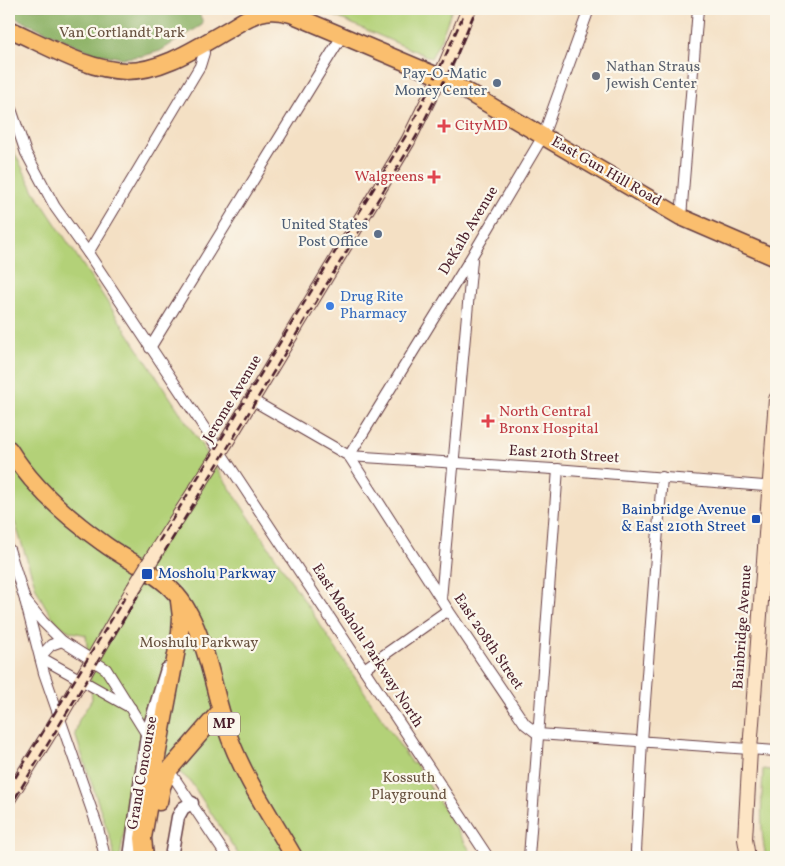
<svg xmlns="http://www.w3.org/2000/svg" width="785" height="866" viewBox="0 0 785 866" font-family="Vollkorn,serif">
<rect width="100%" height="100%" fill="#fbf7ec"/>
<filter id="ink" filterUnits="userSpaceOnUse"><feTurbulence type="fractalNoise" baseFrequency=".02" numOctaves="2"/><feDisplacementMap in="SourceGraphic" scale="10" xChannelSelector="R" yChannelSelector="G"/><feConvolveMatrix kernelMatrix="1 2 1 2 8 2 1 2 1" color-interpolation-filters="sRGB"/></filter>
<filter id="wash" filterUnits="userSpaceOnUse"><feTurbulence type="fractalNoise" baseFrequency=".0096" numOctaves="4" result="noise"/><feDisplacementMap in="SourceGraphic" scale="20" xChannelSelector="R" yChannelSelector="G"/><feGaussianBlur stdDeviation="1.12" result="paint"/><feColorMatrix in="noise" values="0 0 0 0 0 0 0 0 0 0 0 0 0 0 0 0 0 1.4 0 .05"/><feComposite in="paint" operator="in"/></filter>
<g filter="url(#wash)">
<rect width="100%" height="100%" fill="#f4e0c4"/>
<g fill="#b3d178" stroke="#7e7852">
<path d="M 318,9 L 452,9 L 441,39 L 431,58 Z"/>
<path d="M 9,142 L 34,191 L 412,764 L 415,763 L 474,857 L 240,857 L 190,781 L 139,739 L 120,857 L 114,857 L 113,847 L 75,734 L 79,720 L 92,699 L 86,635 C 80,633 72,633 67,630 C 52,621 43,603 36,588 L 9,504 Z"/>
<path d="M 763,769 L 776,771 L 776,857 L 766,857 C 759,828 762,799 763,769 Z"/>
</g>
<path fill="#8eb368" stroke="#6c694a" d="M 9,9 L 85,9 L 94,10 L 197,9 L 203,22 L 202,25 L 160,51 L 143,56 L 122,58 L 94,53 L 9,15 Z"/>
</g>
<g filter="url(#ink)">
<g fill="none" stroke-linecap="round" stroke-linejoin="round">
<defs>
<g id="minor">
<path d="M 9,103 L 26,153 L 55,207 L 88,253 L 235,474 L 488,857"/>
<path d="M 681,217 L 698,9"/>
<path d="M 88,253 L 200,66 L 204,53 L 203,44"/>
<path d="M 150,348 L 342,36"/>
<path d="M 252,400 L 349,456 L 448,610 L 525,724 L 538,734 L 776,751"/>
<path d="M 349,456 L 472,256 L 543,136 L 589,9"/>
<path d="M 349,456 L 568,470 L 775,487"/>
<path d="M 9,549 L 25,600 L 44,673 L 98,828 L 105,857"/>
<path d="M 441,599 L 472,260"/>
<path d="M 25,600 L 43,622 L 62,641 L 106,669 L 149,738"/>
<path d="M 40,657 L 131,708"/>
<path d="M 40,657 L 51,645 L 62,641"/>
<path d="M 364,669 L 448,610"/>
<path d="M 167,767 L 227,857"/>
<path d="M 529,857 L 558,469"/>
<path d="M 638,857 L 636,851 L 642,741 L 662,477"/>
</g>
<g id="tertiary">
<path d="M 130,857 L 147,735 L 167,669"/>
<path d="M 171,857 L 178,817 L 183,808 L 192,803"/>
</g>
<g id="secondary">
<path d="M 157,550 L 225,444 L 408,141 L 445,66 L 469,9"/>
<path d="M 9,798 L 60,716 L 134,588"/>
<path d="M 748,857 L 745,839 L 750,750 L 776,399"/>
</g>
<g id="primary">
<path d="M 9,29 C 46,45 85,70 126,71 C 164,71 199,46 231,28 C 241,22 252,14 265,12 C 274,10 282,12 291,14 L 440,77 L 469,93 L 681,217 L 776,258"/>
<path d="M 9,449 C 32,486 68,518 103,543 C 124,559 154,571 172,590 C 187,604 195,624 202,643 C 213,674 218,708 230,739 C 246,781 272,818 294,857"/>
<path d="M 159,802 L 162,787 L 169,770 L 220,711"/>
<path d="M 145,857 L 143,838 L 158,751 L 180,633 L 181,617 L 179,601"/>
</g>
</defs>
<use href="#minor" stroke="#643c42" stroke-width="12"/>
<use href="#tertiary" stroke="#643c42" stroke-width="15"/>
<use href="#secondary" stroke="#643c42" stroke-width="16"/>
<use href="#primary" stroke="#643c42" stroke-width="19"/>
<use href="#minor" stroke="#fff" stroke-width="10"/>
<use href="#tertiary" stroke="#fff" stroke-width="12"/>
<use href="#secondary" stroke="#fde5c5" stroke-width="14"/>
<use href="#primary" stroke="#fabe6e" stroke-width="16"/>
<g stroke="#4a1f2b" stroke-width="2.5" stroke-dasharray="8 4" stroke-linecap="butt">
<path d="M 9,788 L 408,132 L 445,57 L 466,9"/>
<path d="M 9,808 L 416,137 L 454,61 L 476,9"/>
</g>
<defs>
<path id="secondary-bridge" d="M 134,588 L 157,550"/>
</defs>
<use href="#secondary-bridge" stroke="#643c42" stroke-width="16" stroke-linecap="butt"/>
<use href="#secondary-bridge" stroke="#fde5c5" stroke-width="14"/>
</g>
</g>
<circle fill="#6b7280" stroke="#fbf7ec" stroke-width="2" cx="596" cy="76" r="5"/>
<g fill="#5c6f8a" stroke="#fbf7ec" stroke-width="2">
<circle cx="497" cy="83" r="5"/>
<circle cx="378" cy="234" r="5"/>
</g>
<g fill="#e0444e" stroke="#fbf7ec" stroke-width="2">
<path d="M441.5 118.5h5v5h5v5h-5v5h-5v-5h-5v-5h5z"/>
<path d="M431.5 169.5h5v5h5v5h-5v5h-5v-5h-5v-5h5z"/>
<path d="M485.5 413.5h5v5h5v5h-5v5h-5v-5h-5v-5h5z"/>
</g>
<circle fill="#3f7fe0" stroke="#fbf7ec" stroke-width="2" cx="330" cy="306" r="5"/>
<g fill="#1a4fb4" stroke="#fbf7ec" stroke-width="2">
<rect x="751" y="514" width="10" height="10" rx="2.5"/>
<rect x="141" y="568" width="12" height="12" rx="2.5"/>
</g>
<g text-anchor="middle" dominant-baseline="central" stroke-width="4.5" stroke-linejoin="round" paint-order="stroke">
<rect fill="#fbf7ec" stroke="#7f6065" stroke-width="1" x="208" y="712.5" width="32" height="23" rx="4"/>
<g font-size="14" font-weight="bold" fill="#4a1f2b">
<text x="224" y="724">MP</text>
</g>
<g font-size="15" fill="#6a5442" stroke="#fbf7ec">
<text x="122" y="33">Van Cortlandt Park</text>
<text x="199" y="643">Moshulu Parkway</text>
<text x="409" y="778">Kossuth<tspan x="409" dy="17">Playground</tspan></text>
</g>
<g font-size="15" fill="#5b616d" stroke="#fbf7ec" text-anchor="start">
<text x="606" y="67">Nathan Straus<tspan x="606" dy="17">Jewish Center</tspan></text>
</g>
<g font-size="15" fill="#4e5e75" stroke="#fbf7ec" text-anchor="end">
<text x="487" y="74">Pay-O-Matic<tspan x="487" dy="17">Money Center</tspan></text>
<text x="368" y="225">United States<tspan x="368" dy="17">Post Office</tspan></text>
</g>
<g font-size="15" fill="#be3a42" stroke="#fbf7ec" text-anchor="start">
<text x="455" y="126">CityMD</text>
<text x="424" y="177" text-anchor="end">Walgreens</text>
<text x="499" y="412">North Central<tspan x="499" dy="17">Bronx Hospital</tspan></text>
</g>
<g font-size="15" fill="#4a1f2b" stroke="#fbf7ec">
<text transform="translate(606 172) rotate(30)">East Gun Hill Road</text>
<text transform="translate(469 231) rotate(-59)">DeKalb Avenue</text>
<text transform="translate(233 399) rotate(-59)">Jerome Avenue</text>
<text transform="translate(564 455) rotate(4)">East 210th Street</text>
<text transform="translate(743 627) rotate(-86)">Bainbridge Avenue</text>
<text transform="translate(488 642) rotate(56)">East 208th Street</text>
<text transform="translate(367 646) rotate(57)">East Mosholu Parkway North</text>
<text transform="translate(143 773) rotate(-80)">Grand Concourse</text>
</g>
<g font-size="15" fill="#366cbe" stroke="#fbf7ec" text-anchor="start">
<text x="340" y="297">Drug Rite<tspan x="340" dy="17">Pharmacy</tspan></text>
</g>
<g font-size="15" fill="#164399" stroke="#fbf7ec" text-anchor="end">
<text x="746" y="510">Bainbridge Avenue<tspan x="746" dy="17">&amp; East 210th Street</tspan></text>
<text x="158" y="574" text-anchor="start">Mosholu Parkway</text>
</g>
</g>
<rect width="785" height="866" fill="none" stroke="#fbf7ec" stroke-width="30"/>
</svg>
